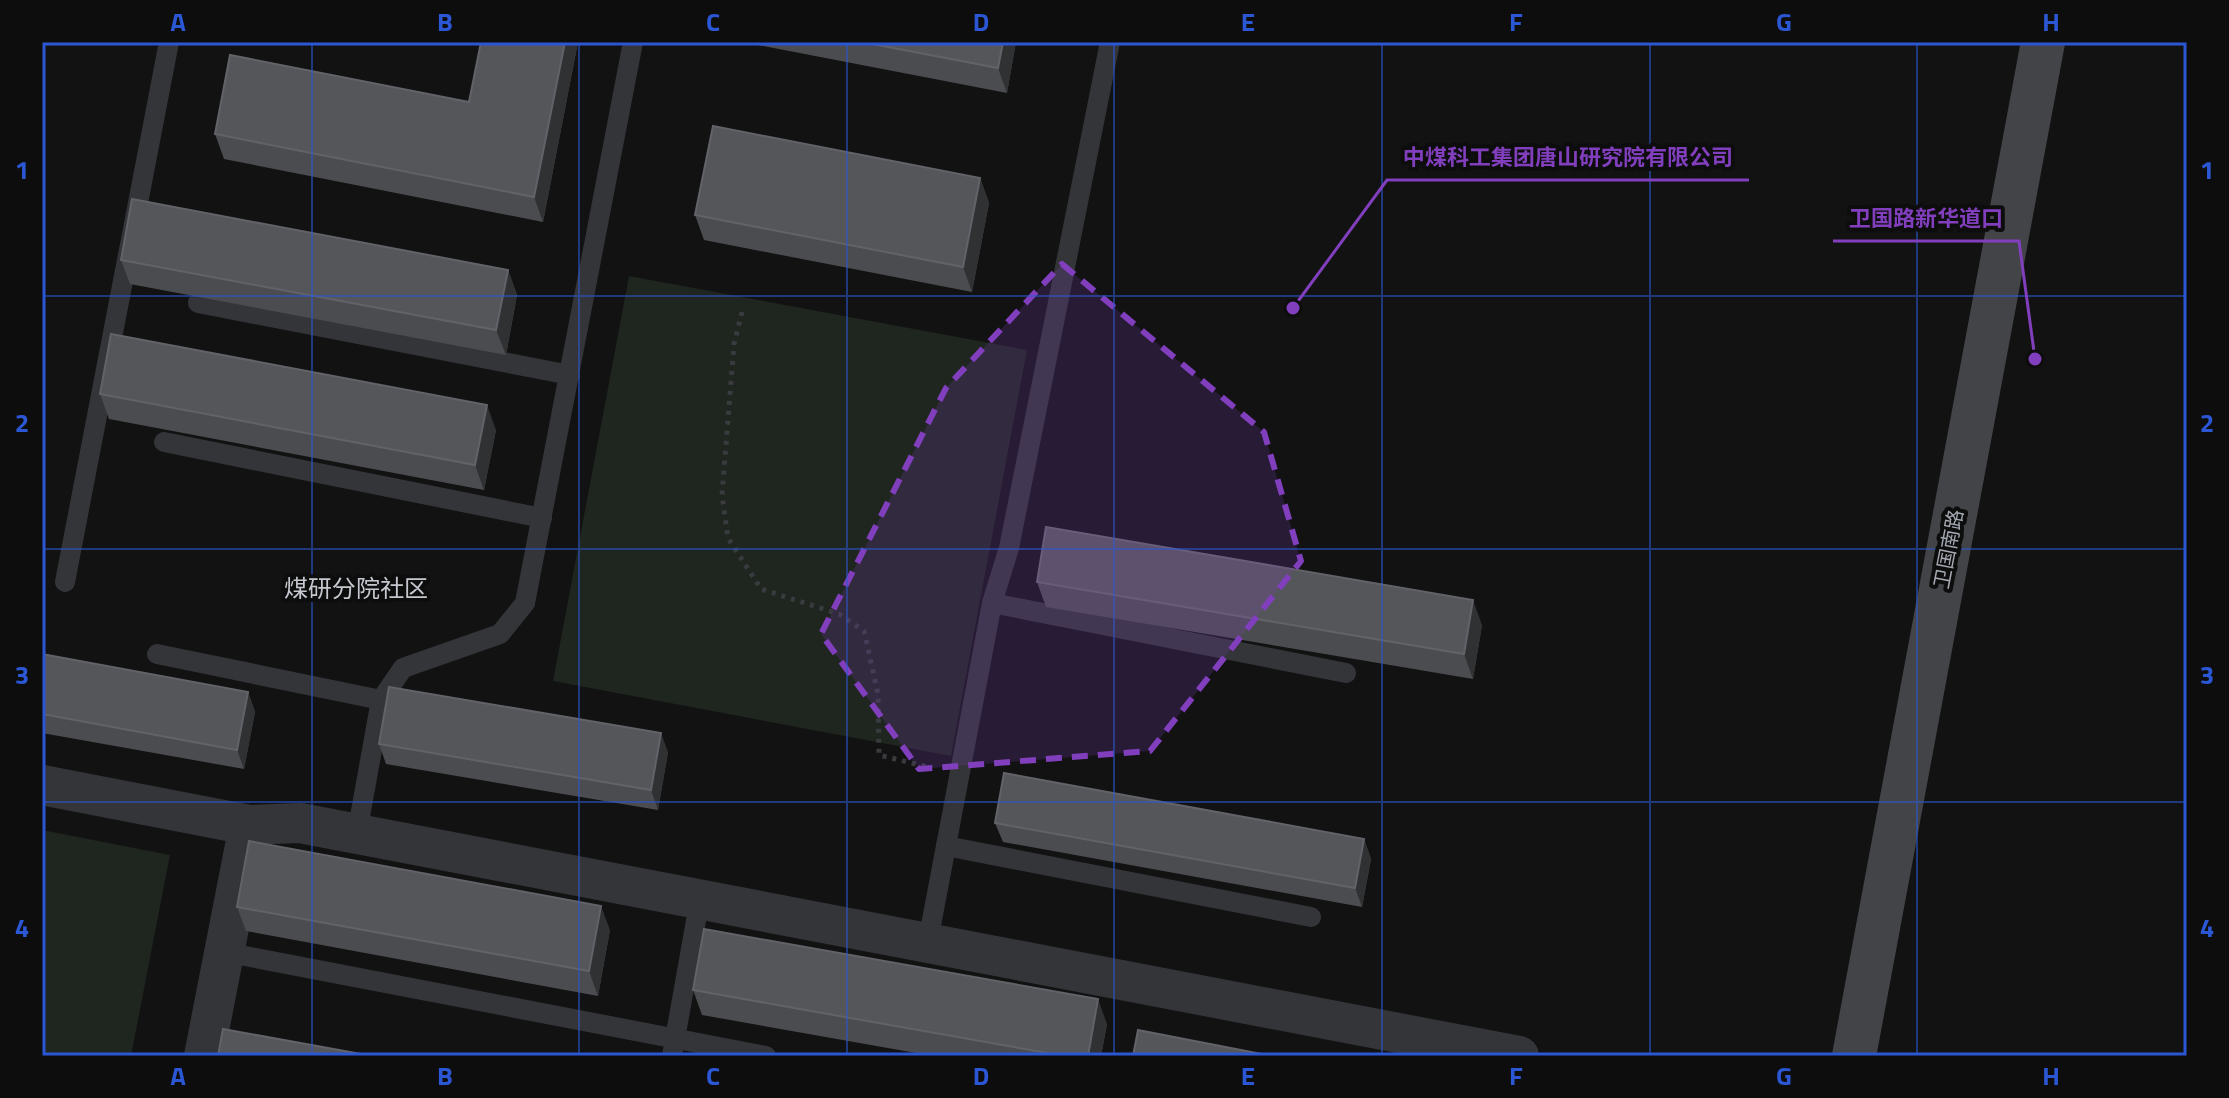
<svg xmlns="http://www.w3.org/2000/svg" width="2229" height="1098" viewBox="0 0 2229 1098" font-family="'Titillium Web','Noto Sans SC',sans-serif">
<rect width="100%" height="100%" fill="#121213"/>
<g fill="#1f251f">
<path d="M 629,276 L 1027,350 L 951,756 L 553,681 Z"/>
<path d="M 42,830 L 170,855 L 131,1056 L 42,1056 Z"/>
</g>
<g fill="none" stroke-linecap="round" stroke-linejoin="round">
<path stroke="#393b3f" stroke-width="5" stroke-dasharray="4 6" stroke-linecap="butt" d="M 742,312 L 734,344 L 722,495 L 728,538 L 761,589 L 839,614 L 864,631 L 878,694 L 879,755 L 932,768"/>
<g stroke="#333538" stroke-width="20">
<path d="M 198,303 L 570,375"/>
<path d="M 164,442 L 542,518"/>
<path d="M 65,582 L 169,42"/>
<path d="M 992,603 L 1346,673"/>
<path d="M 157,654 L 381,700"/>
<path d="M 357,833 L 381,700 L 403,668 L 500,634 L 525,603 L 633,42"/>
<path d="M 946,846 L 1311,917"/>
<path d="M 928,941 L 992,603 L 1009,548 L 1110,42"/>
<path d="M 224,952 L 766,1056"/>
<path d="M 672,1056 L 700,898"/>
</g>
<g stroke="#333538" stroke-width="40">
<path d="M 42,785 L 249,825 L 204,1056"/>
<path d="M 249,825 L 300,823 L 1519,1056"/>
</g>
<path stroke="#424447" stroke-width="44" d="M 1854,1056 L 2043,42"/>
</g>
<g fill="#4b4c4f">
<path d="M 481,42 L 578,42 L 543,222 L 224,159 L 215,134 L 469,102 Z"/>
<path d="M 742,42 L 1016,42 L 1007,93 Z"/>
<path d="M 980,178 L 989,203 L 972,292 L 704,240 L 695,215 Z"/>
<path d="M 121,260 L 508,270 L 517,295 L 506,355 L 130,284 Z"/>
<path d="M 100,394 L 496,430 L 484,490 L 109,419 Z"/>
<path d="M 1037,582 L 1482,625 L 1473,679 L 1046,607 Z"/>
<path d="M 42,654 L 248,692 L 255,712 L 244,769 L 42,733 Z"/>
<path d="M 379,744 L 668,752 L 658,810 L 386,764 Z"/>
<path d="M 995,823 L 1364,839 L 1371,859 L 1362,907 L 1003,842 Z"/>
<path d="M 237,907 L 610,930 L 598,996 L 246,931 Z"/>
<path d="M 693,990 L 1107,1024 L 1101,1056 L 933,1056 L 702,1015 Z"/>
</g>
<g fill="#303133">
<path d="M 565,42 L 578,42 L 543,222 L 534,197 Z"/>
<path d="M 1003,42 L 1016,42 L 1007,93 L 998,68 Z"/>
<path d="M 980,178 L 989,203 L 972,292 L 963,267 Z"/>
<path d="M 508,270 L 517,295 L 506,355 L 496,330 Z"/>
<path d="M 487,405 L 496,430 L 484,490 L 475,465 Z"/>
<path d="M 1473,600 L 1482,625 L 1473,679 L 1464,654 Z"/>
<path d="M 248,692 L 255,712 L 244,769 L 237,750 Z"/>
<path d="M 661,733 L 668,752 L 658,810 L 651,790 Z"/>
<path d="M 1364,839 L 1371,859 L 1362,907 L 1355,888 Z"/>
<path d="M 601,906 L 610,930 L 598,996 L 589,971 Z"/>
<path d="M 1098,999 L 1107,1024 L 1101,1056 L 1088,1056 Z"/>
</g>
<g fill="#54565a" stroke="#616368" stroke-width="2">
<path d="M 481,42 L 565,42 L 534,197 L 215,134 L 230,55 L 469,102 Z"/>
<path d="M 862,42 L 1003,42 L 998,68 Z"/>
<path d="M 713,126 L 980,178 L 963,267 L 695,215 Z"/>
<path d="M 132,199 L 508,270 L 496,330 L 121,260 Z"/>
<path d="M 111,334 L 487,405 L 475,465 L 100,394 Z"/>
<path d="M 1046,527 L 1473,600 L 1464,654 L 1037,582 Z"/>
<path d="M 42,654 L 248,692 L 237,750 L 42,714 Z"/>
<path d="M 389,687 L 661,733 L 651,790 L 379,744 Z"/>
<path d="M 1004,773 L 1364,839 L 1355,888 L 995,823 Z"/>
<path d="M 249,841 L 601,906 L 589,971 L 237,907 Z"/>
<path d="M 704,929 L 1098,999 L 1088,1056 L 1064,1056 L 693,990 Z"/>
<path d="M 223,1029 L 372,1056 L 218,1056 Z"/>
<path d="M 1138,1030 L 1272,1056 L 1133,1056 Z"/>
</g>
<path fill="#813fbd" fill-opacity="0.2" stroke="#813fbd" stroke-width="6" stroke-dasharray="16 10" stroke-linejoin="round" d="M 1062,264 L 1264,432 L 1301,561 L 1150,751 L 919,769 L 821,634 L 946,388 Z"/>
<path fill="none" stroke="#2b57d4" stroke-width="2" stroke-opacity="0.55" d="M 312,42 L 312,1056M 579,42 L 579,1056M 847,42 L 847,1056M 1114,42 L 1114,1056M 1382,42 L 1382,1056M 1650,42 L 1650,1056M 1917,42 L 1917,1056M 42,296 L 2187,296M 42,549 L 2187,549M 42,802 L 2187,802"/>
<g text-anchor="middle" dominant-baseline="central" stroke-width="8" stroke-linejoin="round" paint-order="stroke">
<g font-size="20" fill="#a5aab2" stroke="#0d0d0e">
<text transform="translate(1948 549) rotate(-79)">卫国南路</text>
</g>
<g font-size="24" fill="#c5c9cf" stroke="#0d0d0e">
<text x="356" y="588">煤研分院社区</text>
</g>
</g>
<path fill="none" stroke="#813fbd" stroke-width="3" d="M1293 308L1387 180H1749M2035 359L2019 241H1833"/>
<g fill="#813fbd" stroke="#0d0d0e" stroke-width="3">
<circle cx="1293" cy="308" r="8"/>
<circle cx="2035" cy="359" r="8"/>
</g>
<g font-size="22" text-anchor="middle" font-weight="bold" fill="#813fbd" stroke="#0d0d0e" stroke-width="8" stroke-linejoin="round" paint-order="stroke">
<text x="1568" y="165">中煤科工集团唐山研究院有限公司</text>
<text x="1926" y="226">卫国路新华道口</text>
</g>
<rect width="2229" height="1098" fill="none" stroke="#0d0d0e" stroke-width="88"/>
<rect x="44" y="44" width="2141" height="1010" fill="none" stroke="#2b57d4" stroke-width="3"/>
<g font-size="26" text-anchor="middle" font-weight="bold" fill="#2b57d4">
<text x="178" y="31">A</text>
<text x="445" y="31">B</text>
<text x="713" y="31">C</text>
<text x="981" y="31">D</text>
<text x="1248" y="31">E</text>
<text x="1516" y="31">F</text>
<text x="1784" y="31">G</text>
<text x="2051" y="31">H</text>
<text x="22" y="179">1</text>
<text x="2207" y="179">1</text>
<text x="22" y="432">2</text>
<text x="2207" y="432">2</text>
<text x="22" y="684">3</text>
<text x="2207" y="684">3</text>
<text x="22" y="937">4</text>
<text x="2207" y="937">4</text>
<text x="178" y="1085">A</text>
<text x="445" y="1085">B</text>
<text x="713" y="1085">C</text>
<text x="981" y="1085">D</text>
<text x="1248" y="1085">E</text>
<text x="1516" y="1085">F</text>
<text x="1784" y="1085">G</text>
<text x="2051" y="1085">H</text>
</g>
</svg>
